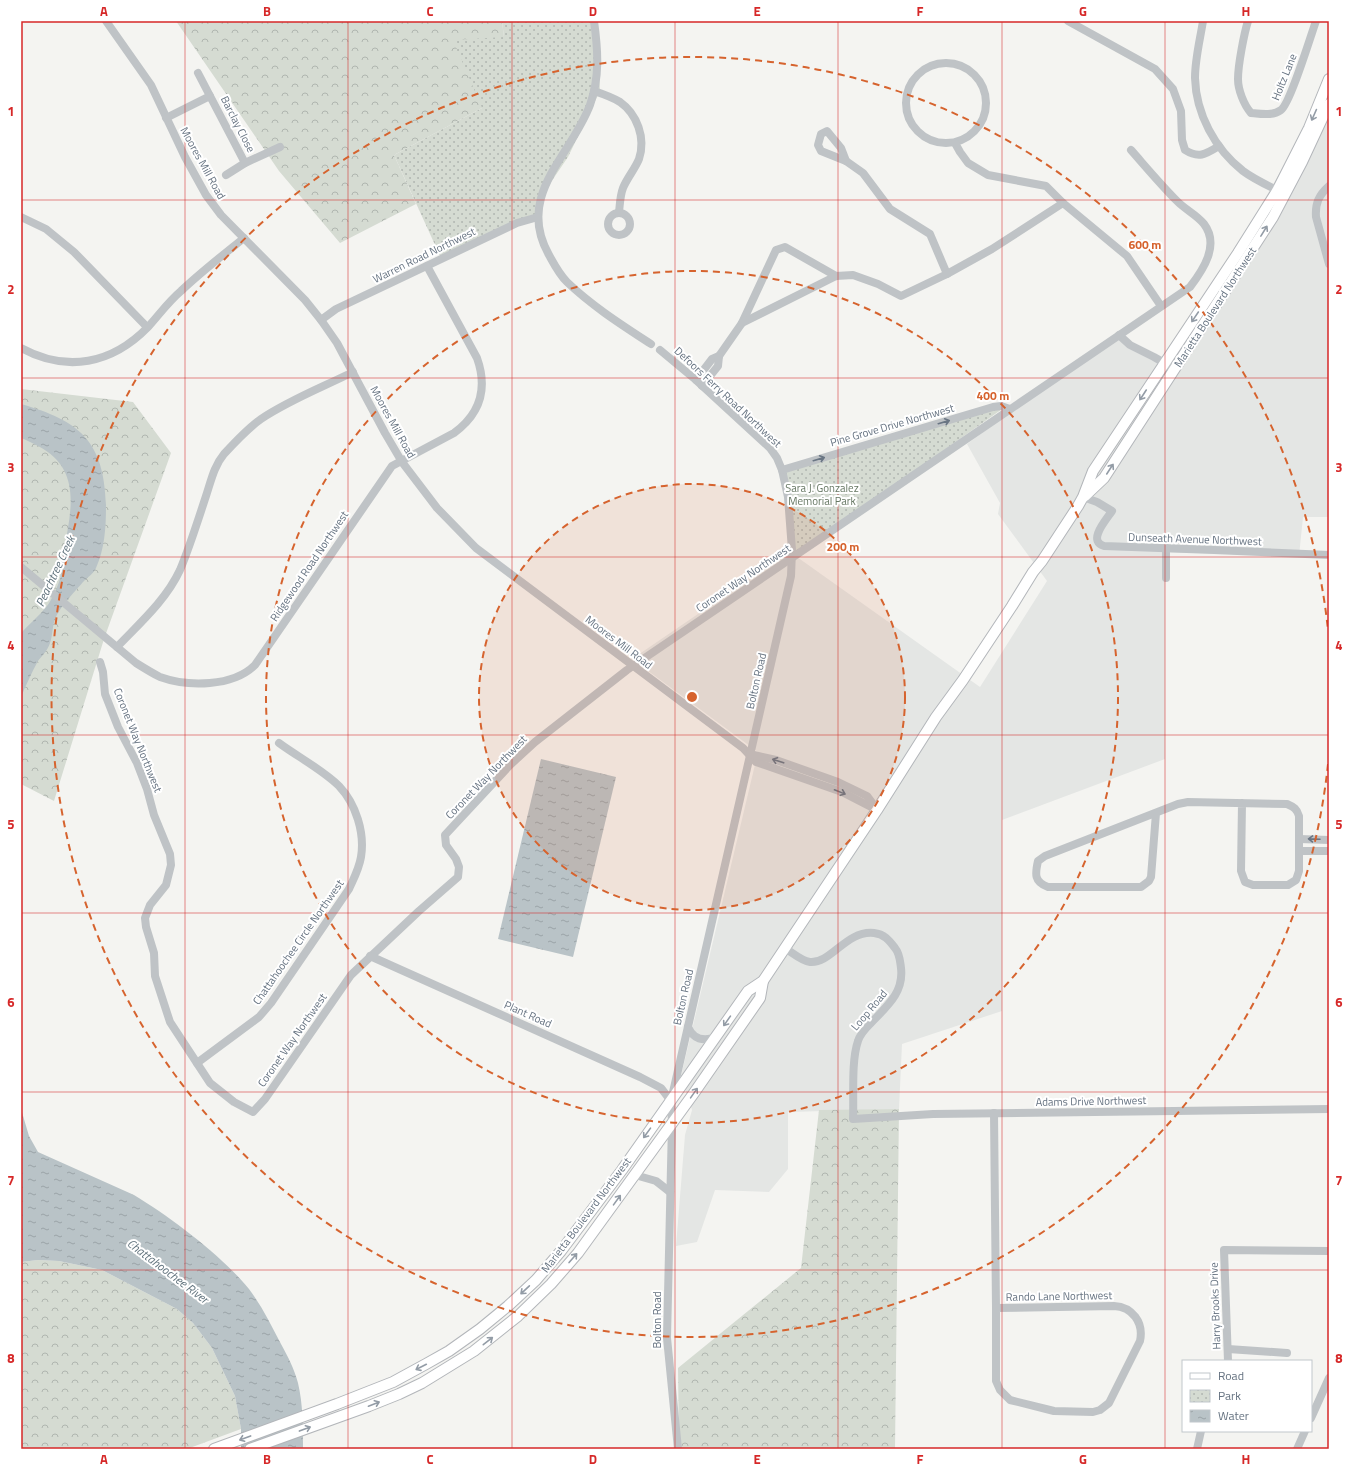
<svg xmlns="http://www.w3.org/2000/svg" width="1350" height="1470" viewBox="0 0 1350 1470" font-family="'Titillium Web',sans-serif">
<defs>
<pattern id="forest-crowns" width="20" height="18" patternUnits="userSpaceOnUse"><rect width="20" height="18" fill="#d5dbd2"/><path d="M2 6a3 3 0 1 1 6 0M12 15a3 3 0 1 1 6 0" fill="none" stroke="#b0b6b0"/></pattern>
<pattern id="park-dots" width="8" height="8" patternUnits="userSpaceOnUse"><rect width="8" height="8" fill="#d5dbd2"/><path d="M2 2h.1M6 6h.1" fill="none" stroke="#b0b6b0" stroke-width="1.8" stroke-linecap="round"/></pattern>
<pattern id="water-ripples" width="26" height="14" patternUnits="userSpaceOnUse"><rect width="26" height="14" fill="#b9c3c7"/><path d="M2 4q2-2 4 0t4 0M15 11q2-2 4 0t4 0" fill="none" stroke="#9aa3a7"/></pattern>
</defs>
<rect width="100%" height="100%" fill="#f4f4f1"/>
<path fill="#e4e6e4" d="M 1329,72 L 1329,517 L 1303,517 L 1299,556 L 1165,552 L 1165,759 L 1002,820 L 1002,1011 L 902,1044 L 899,1109 L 788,1112 L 788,1169 L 769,1192 L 715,1190 L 697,1242 L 676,1246 L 685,1135 L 692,1110 L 681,1076 L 758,752 L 632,659 L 786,554 L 797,557 L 980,687 L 1047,581 L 998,514 L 1000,503 L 967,444 L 1069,369 L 1116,336 L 1168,368 L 1310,120 Z"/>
<g fill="url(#forest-crowns)">
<path d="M 176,21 L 502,21 L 504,37 L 482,108 L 394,155 L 416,204 L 340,243 L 279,171 Z"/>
<path d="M 21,389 L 133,402 L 171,453 L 104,639 L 54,801 L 21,784 Z"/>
<path d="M 899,1109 L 895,1449 L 679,1449 L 678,1368 L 801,1268 L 819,1110 Z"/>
<path d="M 38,1260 L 59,1261 L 102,1270 L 177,1309 L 193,1323 L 212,1348 L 235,1396 L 241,1429 L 187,1449 L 21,1449 L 21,1262 Z"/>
</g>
<g fill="url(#park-dots)">
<path d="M 502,21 L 596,21 L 597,29 L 600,91 L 568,157 L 551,182 L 541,201 L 541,219 L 519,219 L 441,258 L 394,155 L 482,108 L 453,40 L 504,37 Z"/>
<path d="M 1005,407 L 793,557 L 782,470 Z"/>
</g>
<g fill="url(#water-ripples)">
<path d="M 21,404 C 80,421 104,441 106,505 C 106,526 105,548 96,568 C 94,573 88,577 84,581 C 77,589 60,607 56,617 C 52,625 53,635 50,643 C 48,650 42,656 38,661 C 32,672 26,685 21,697 L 21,633 C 29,624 39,616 47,606 C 51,601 58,586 60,579 C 62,571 62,562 63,554 C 71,513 83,469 38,446 C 32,443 27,440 21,438 Z"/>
<path d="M 541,759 L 616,777 L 573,957 L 498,939 Z"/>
<path d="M 21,1109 L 29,1136 L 38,1152 L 134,1195 C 172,1218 221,1255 249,1289 C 262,1306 271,1325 281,1344 C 288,1357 294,1368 298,1383 C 303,1404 303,1427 303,1449 L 241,1449 L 241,1429 L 235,1396 L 212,1348 L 193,1323 L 177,1309 L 102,1270 L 59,1261 L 38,1260 L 21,1262 Z"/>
</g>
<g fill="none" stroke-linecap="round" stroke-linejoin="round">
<defs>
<g id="major">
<path d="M 1085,496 L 1104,478 L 1273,217 L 1302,162 L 1329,104"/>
<path d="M 214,1449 L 337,1404 L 393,1382 L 426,1364 L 449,1351 L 480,1329 L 508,1306 L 536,1280 L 561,1251 L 622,1170 L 748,991 L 763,981 L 877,810 L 936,717 L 963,680 L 1012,606 L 1033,572 L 1042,561 L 1078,506 L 1083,497 L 1093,471 L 1238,253 L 1277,191 L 1309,128 L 1329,79"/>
<path d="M 250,1449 L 369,1406 L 399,1394 L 422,1383 L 474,1351 L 518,1316 L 551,1284 L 578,1253 L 694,1093 L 760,998 L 763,981"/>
</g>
</defs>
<use href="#major" stroke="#b3b6ba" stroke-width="12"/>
<g stroke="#bfc3c6" stroke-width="8">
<path d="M 106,21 L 151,85 L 185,157 L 206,195 L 221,215 L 305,300 L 321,320 L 337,343 L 385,433 L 402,462 L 437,508 L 476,548 L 743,748 L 756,762 L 842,792 L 877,810"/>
<path d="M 594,21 C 598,50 600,77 590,105 C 571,156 515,195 549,255 C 554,264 559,274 567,282 C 592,306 622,325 651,344"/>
<path d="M 1068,21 L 1155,69 L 1173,89 L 1181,111 L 1182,140 L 1185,150 C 1199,159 1206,154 1219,146"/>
<path d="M 1203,21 C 1200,40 1195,59 1195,78 C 1196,114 1215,149 1243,171 C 1255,180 1269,186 1283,193"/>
<path d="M 1248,21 C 1244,34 1238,65 1238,79 C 1238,90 1244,105 1251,113 C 1261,114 1273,116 1281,110 C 1290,104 1311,35 1316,21"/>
<circle cx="946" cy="103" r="40"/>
<path d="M 198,73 L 210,96"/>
<path d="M 594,91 C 603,94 612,97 620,102 C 637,114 646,138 639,159 C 635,169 627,178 623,188 C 620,196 620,204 619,212"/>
<path d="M 166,118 L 210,96 L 245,163"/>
<path d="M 827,131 L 841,148 L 846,161 L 821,151 L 818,145 L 821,134 Z"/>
<path d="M 955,143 L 960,152 L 968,163 L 988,175 L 1046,186 L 1063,203 L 1127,256 L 1161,306"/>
<path d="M 846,161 L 863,173 L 890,209 L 930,234 L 947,274"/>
<path d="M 226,175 L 245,163 L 280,147"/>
<path d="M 1329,186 C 1319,195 1315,203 1316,217 L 1329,264"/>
<circle cx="619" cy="224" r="11"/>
<path d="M 21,217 L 46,229 L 74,252 L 147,327"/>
<path d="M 321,320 L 336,309 L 517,223 L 538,217"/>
<path d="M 742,323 L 776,250 L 785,247 L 836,276"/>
<path d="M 1119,335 L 1130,345 L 1154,357 L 1175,369"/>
<path d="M 21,348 C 67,373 112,364 148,327 C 159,315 168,302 181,291 C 201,272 223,255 244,238"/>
<path d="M 660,350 L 696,380 L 770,448 L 777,458 L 782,470 L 788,497 L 792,550 L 791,576 L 671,1101 L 672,1124 L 667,1338 L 678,1449"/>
<path d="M 696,380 L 712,359 L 719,356"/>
<path d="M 702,386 L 718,366 L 719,356 L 742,323 L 836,276 L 853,275 L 878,284 L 901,296 L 947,274 L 992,249 L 1063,203"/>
<path d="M 782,470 L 993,407 L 1001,406 L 1010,409"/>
<path d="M 1083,497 L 1097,502 L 1112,511 C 1106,520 1087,541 1104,546 L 1214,550 L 1329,555"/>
<path d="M 21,567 L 136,663 C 144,668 152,673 160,677 C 188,687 233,687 255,665 L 392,466 L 454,433 C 480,414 488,389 477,358 L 427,266"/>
<path d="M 1166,578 L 1166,548"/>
<path d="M 117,647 C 140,623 166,600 180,570 C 190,546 198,520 206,496 C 211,481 214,466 224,454 C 235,442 248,428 261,419 C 289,400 323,387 353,372"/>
<path d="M 100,662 L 103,672 L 105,694 L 118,727 L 137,763 L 147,789 L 154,815 L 170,854 L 171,865 L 166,885 L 150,905 L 145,918 L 146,927 L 154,953 L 155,976 L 170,1022 L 210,1083 L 234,1102 L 253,1112 L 265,1099 L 351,975 L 419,911 L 458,877 L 459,867 L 456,859 L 446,845 L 445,835 L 510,765 L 535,742 L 627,670 L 1190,287 C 1203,270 1220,245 1204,224 C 1197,215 1186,210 1178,202 C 1161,185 1146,167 1131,150"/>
<path d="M 750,754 L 776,760 L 838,782 L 867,796 L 876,808"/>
<path d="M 1156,813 L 1151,877 L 1149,881 L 1141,887 L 1048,887 C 1034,882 1035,874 1038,861 L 1045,856 L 1178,804 L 1188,802 L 1287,804 C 1294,807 1297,809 1299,816 L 1299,871 L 1296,880 L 1288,885 L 1253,885 L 1245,882 L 1241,871 L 1242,803"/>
<path d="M 1299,839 L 1329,840"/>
<path d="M 1299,851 L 1329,851"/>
<path d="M 786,949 C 793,953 801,961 810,962 C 831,964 846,930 874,933 C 884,934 889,940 895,948 C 900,954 900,961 901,968 C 904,993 886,1007 870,1024 C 866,1028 860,1034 858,1041 C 851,1061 854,1097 853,1119 L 933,1114 L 1329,1109"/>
<path d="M 370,956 L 640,1077 L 661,1088 L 671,1101"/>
<path d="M 688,1027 C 693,1039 703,1042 716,1037"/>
<path d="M 197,1063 L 259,1017 L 271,1003 L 349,889 C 354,878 359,869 361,857 C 365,833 356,804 339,786 C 323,770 298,757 279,743"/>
<path d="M 994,1113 L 996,1308"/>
<path d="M 635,1175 L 656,1181 L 670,1192"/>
<path d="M 1114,1306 C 1132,1307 1144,1322 1140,1341 L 1109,1403 L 1100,1410 L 1093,1412 L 1054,1411 L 1010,1400 L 1000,1390 L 996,1381 L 996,1308 Z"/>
<path d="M 1228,1349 L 1287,1353"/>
<path d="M 1228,1361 L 1224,1250 L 1329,1251"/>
<path d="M 1311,1418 L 1329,1378"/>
<path d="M 1197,1449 L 1201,1431"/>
<path d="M 1297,1449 L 1305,1431"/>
</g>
<use href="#major" stroke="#fff" stroke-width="10"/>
</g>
<defs><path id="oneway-shaft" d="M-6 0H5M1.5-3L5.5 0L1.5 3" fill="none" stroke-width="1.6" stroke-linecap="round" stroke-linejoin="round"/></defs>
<g stroke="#939ca6">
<use href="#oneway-shaft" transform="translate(1314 115) rotate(114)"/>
<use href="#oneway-shaft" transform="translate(1264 231) rotate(-58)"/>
<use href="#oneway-shaft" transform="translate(1195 317) rotate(124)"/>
<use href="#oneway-shaft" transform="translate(1143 395) rotate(123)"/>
<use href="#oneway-shaft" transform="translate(1110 469) rotate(-57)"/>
<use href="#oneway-shaft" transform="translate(727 1021) rotate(125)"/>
<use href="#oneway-shaft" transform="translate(694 1093) rotate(-55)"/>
<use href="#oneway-shaft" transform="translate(647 1133) rotate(126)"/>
<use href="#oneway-shaft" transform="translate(617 1200) rotate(-54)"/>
<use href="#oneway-shaft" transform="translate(573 1258) rotate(-49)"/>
<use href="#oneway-shaft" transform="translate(525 1290) rotate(137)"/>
<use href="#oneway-shaft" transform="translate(488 1341) rotate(-38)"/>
<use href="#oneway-shaft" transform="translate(421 1367) rotate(153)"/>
<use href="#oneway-shaft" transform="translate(374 1404) rotate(-21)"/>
<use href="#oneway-shaft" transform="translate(305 1429) rotate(-20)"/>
<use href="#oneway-shaft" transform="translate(245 1438) rotate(160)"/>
</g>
<g stroke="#6a7684">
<use href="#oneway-shaft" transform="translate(944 422) rotate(-16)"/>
<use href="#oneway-shaft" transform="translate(819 459) rotate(-16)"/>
<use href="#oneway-shaft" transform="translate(778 761) rotate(-162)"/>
<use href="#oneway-shaft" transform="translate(840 792) rotate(22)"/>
<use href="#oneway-shaft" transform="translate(1314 839) rotate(-178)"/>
</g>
<path fill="none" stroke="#d62828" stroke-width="1" stroke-opacity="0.55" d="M 185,21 L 185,1449M 348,21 L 348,1449M 512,21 L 512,1449M 675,21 L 675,1449M 838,21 L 838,1449M 1002,21 L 1002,1449M 1165,21 L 1165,1449M 21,200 L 1329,200M 21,378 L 1329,378M 21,557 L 1329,557M 21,735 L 1329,735M 21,913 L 1329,913M 21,1092 L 1329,1092M 21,1270 L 1329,1270"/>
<circle cx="692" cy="697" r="213" fill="#d6632e" fill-opacity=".12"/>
<g fill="none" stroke="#d6632e" stroke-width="2" stroke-dasharray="7 5">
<circle cx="692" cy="697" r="213"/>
<circle cx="692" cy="697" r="426"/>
<path d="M1328 764A640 640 0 1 1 1328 630"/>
</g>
<g text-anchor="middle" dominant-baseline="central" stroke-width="4" stroke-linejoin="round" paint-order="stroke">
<g font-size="11" fill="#657280" stroke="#fff">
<text transform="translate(1284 77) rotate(-68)">Holtz Lane</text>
<text transform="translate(238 124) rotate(63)">Barclay Close</text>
<text transform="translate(203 163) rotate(61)">Moores Mill Road</text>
<text transform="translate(424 255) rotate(-26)">Warren Road Northwest</text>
<text transform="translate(1215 307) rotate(-57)">Marietta Boulevard Northwest</text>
<text transform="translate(728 397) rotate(43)">Defoors Ferry Road Northwest</text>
<text transform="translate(393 422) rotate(61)">Moores Mill Road</text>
<text transform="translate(892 425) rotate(-16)">Pine Grove Drive Northwest</text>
<text transform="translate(1195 539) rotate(2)">Dunseath Avenue Northwest</text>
<text transform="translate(309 566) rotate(-56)">Ridgewood Road Northwest</text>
<text transform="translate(743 578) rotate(-34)">Coronet Way Northwest</text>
<text transform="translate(619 642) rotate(37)">Moores Mill Road</text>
<text transform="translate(756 681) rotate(-77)">Bolton Road</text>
<text transform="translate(138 740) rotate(68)">Coronet Way Northwest</text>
<text transform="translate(486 777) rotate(-46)">Coronet Way Northwest</text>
<text transform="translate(298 942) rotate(-55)">Chattahoochee Circle Northwest</text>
<text transform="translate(683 997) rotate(-77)">Bolton Road</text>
<text transform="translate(869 1010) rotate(-50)">Loop Road</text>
<text transform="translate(528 1014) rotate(24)">Plant Road</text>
<text transform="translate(292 1040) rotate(-55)">Coronet Way Northwest</text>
<text transform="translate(1091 1101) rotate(-1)">Adams Drive Northwest</text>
<text transform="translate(586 1215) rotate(-53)">Marietta Boulevard Northwest</text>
<text transform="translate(1059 1296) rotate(-1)">Rando Lane Northwest</text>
<text transform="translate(1215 1306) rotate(-92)">Harry Brooks Drive</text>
<text transform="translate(657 1320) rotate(-90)">Bolton Road</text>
</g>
<g font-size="11" fill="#667763" stroke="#fff">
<text x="822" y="488">Sara J. Gonzalez<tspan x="822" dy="13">Memorial Park</tspan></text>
</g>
<g font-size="12" font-style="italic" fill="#61737d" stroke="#fff">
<text transform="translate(55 571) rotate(-65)">Peachtree Creek</text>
<text transform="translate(168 1271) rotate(37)">Chattahoochee River</text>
</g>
</g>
<circle cx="692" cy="697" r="6" fill="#d6632e" stroke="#fff" stroke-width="2"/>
<g font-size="12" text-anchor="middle" font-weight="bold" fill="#d6632e" stroke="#fff" stroke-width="4" stroke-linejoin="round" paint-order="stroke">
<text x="1145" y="249">600 m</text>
<text x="993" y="400">400 m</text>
<text x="843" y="551">200 m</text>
</g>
<rect width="1350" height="1470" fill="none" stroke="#ffffff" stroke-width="44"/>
<rect x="1182" y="1360" width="130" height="72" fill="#ffffff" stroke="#c1c7cc"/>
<rect x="1190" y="1373" width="20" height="6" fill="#ffffff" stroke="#c1c7cc"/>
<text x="1218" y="1380" font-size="12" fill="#657280">Road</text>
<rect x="1190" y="1390" width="20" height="12" fill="url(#park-dots)" stroke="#c1c7cc"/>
<text x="1218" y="1400" font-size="12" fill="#657280">Park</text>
<rect x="1190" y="1410" width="20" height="12" fill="url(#water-ripples)" stroke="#c1c7cc"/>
<text x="1218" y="1420" font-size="12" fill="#657280">Water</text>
<rect x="22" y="22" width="1306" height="1426" fill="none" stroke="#d62828" stroke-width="1.5"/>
<g font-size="13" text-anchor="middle" font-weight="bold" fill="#d62828">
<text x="104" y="16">A</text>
<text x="267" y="16">B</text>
<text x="430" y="16">C</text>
<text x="593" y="16">D</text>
<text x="757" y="16">E</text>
<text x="920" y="16">F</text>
<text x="1083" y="16">G</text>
<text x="1246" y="16">H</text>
<text x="11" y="116">1</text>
<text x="1339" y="116">1</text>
<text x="11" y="294">2</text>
<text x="1339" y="294">2</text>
<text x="11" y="472">3</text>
<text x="1339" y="472">3</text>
<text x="11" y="650">4</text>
<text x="1339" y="650">4</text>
<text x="11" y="829">5</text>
<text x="1339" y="829">5</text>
<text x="11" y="1007">6</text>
<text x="1339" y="1007">6</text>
<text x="11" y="1185">7</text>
<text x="1339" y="1185">7</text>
<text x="11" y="1363">8</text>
<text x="1339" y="1363">8</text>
<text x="104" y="1464">A</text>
<text x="267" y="1464">B</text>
<text x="430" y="1464">C</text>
<text x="593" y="1464">D</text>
<text x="757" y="1464">E</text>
<text x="920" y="1464">F</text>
<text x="1083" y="1464">G</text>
<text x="1246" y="1464">H</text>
</g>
</svg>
